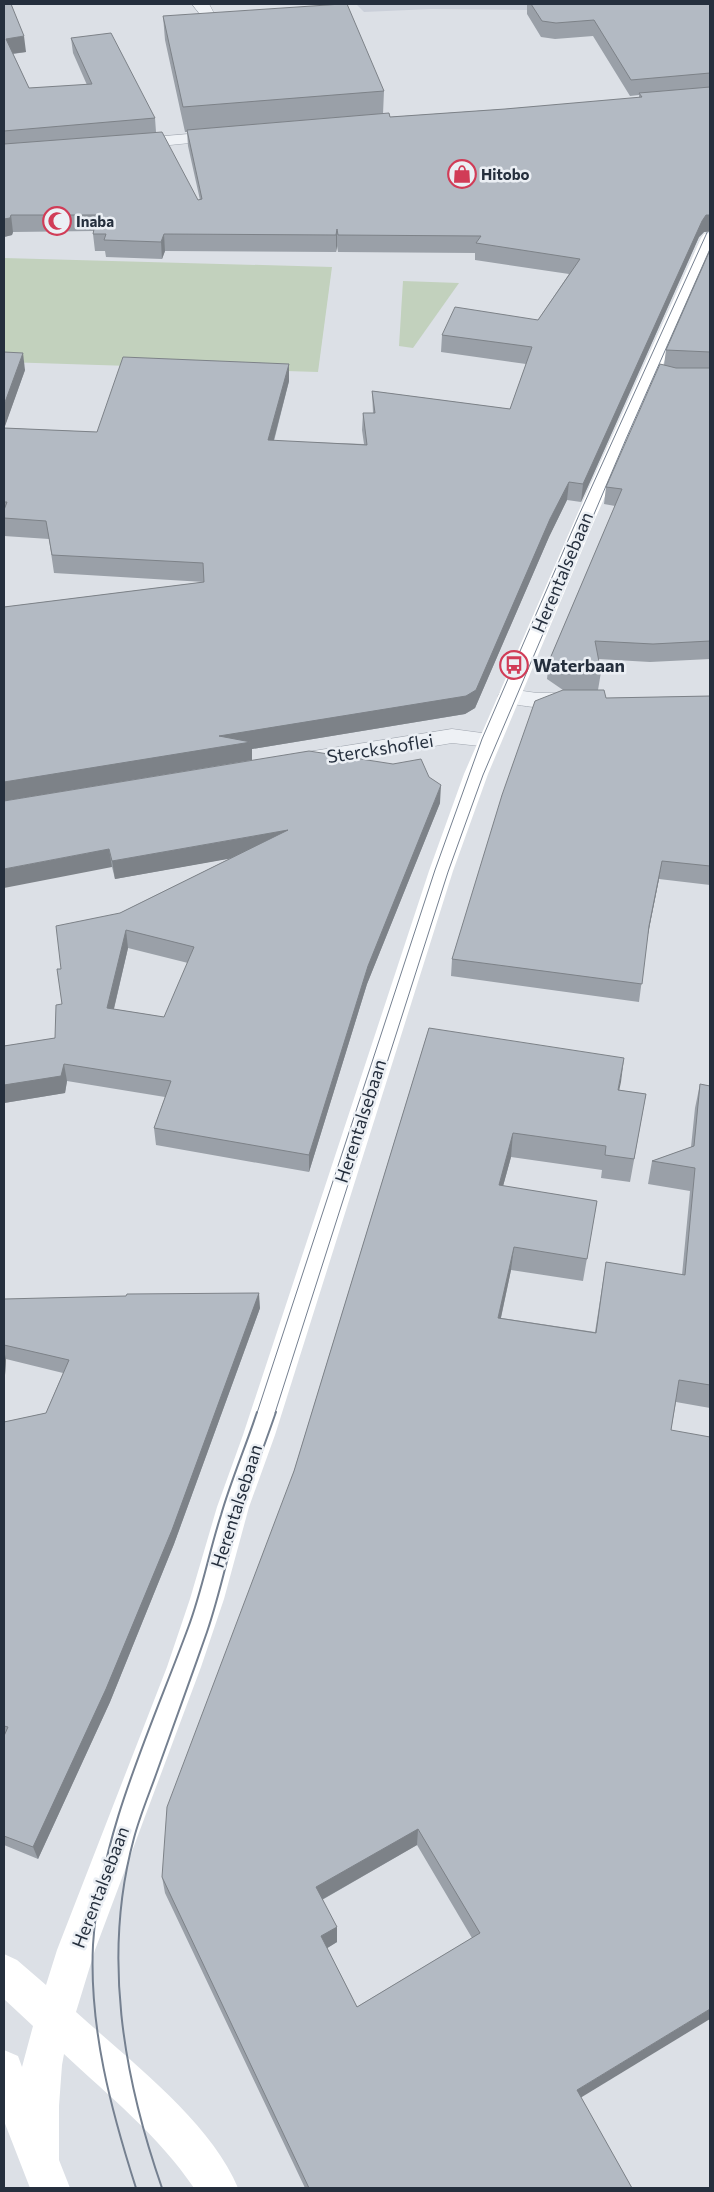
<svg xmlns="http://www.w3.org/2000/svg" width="714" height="2192" viewBox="0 0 714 2192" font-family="Commissioner,sans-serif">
<rect width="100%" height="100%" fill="#dce0e6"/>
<path fill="#cacfd9" d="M 356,4 L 530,4 L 530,10 L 431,9 L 364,12 Z"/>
<g fill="#c2d1bd">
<path d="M 4,258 L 332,267 L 318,372 L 4,362 Z"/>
<path d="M 403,281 L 459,283 L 413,348 L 399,346 Z"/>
</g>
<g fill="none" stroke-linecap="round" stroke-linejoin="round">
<defs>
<g id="street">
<path d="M 192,4 L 209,4 L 215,15 L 208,19 L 203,18 Z"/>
<path d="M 224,131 L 230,133 L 232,136 L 230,139 L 130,149 L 124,147 L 122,144 L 124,141 L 130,139 Z"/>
<path d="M 509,689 L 537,693 L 576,692 L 584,694 L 587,699 L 584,704 C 558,711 527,708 501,701 L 498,696 L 501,691 Z"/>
<path d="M 452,729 L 497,735 L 501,740 L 497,745 L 489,747 L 452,743 L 301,769 L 293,766 L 289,761 L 293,756 L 301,753 Z"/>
</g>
</defs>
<use href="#street" stroke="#a1a7b0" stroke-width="1"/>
<use href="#street" fill="#eef1f5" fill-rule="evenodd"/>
<path fill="#fff" fill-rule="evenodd" d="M 710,233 L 710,257 L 596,517 L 488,774 L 453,871 L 275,1435 L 249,1507 L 224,1599 L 201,1667 L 95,1950 L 76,2012 C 129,2060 211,2122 238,2188 L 194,2188 C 159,2136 110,2097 64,2054 L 62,2065 L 59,2106 L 59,2160 L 70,2188 L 30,2188 L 4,2121 L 4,2050 L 18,2056 L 22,2067 L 33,2026 L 4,1999 L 4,1954 L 17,1960 L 46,1985 L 57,1950 L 167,1667 L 190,1599 L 217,1507 L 243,1435 L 429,871 L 464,774 L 576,517 L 701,238 L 704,234 Z"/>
<g stroke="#758090" stroke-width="1">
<path d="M 257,1413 L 435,870 L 482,739 L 579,515 L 710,226"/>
<path d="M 275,1413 L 448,872 L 483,775 L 626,439 L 710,249"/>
</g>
<g stroke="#758090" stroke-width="2">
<path d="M 136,2188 C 111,2110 89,2028 93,1945 C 100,1834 150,1731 188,1628 C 202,1591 209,1552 221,1515 C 231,1480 246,1446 257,1412"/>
<path d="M 162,2188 C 123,2076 102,1955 134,1838 C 140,1815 150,1792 158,1769 C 174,1724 191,1678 207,1632 C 221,1591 229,1548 242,1507 C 253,1475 265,1444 276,1412"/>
</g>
</g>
<g fill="#9aa0a8" fill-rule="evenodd">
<path d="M 4,4 L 26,52 L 13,54 L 29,88 L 87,85 L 73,53 L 71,38 L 155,118 L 156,132 L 198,200 L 200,200 L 188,146 L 187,132 L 185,132 L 165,40 L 163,16 L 384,91 L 383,114 L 390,117 L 505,109 L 639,98 L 639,95 L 630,96 L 593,36 L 555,39 L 541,37 L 527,14 L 527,4 L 710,4 L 710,232 L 704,232 L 699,237 L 581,502 L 567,500 L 549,537 L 475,708 L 465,714 L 252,749 L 252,760 L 4,801 L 4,607 L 204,582 L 54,573 L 49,539 L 4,536 L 4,352 L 25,370 L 4,428 L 97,432 L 289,364 L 289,381 L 274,441 L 364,444 L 362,430 L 363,413 L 373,413 L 372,391 L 510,409 L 526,364 L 441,352 L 442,335 L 538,320 L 569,274 L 475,260 L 475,253 L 338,252 L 337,246 L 336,252 L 165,251 L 162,259 L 106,257 L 105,251 L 95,251 L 93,234 L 94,231 L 13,232 L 12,235 L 4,237 Z"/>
<path d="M 710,250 L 710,659 L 650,662 L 598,659 L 601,672 L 598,690 L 606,698 L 710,696 L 710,885 L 659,879 L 648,934 L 639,1002 L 451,976 L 452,959 L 563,690 L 547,679 L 549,661 L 615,506 L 604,504 L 606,487 L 664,365 L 666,350 Z"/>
<path d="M 4,801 L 440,803 L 367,984 L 309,1172 L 156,1145 L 154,1128 L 165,1097 L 67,1081 L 65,1093 L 4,1103 L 4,1046 L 55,1038 L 62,1004 L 61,969 L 120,913 L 231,858 L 115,879 L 112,867 ZM 128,948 L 188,963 L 164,1017 L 114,1009 Z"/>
<path d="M 429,1028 L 619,1090 L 646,1094 L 630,1182 L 601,1178 L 602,1170 L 511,1157 L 503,1186 L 597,1201 L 583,1281 L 511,1270 L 501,1318 L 595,1332 L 606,1262 L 682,1275 L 690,1191 L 648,1184 L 652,1161 L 691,1147 L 695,1108 L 700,1084 L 710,1086 L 710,1408 L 676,1402 L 671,1430 L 581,2098 L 632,2188 L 305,2188 L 165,1893 L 162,1877 L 294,1471 ZM 417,1845 L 472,1938 L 357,2007 L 327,1948 L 337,1942 L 337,1927 L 322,1900 Z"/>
<path d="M 4,1299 L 260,1308 L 174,1544 L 110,1702 L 38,1859 L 4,1845 L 4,1422 L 46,1413 L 63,1373 L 6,1359 L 4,1391 Z"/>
</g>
<g fill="#7d8288">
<path d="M 24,36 L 26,52 L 9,54 L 6,39 Z"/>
<path d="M 11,215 L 13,232 L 12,235 L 4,237 L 4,219 Z"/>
<path d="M 706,215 L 710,215 L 710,231 L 704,232 L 699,237 L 581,502 L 583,484 L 702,221 Z"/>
<path d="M 337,229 L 337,246 L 336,252 L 336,235 Z"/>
<path d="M 164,234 L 165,251 L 162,259 L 161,242 Z"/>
<path d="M 23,353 L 25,370 L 4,429 L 4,405 Z"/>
<path d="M 289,364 L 289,381 L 269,458 L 268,440 Z"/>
<path d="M 569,482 L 567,500 L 549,537 L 475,708 L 465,714 L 252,749 L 252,760 L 4,801 L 4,782 L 219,736 L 550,519 Z"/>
<path d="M 441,785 L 440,803 L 367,984 L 309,1172 L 309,1155 L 368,966 Z"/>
<path d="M 288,830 L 289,848 L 115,879 L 112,861 Z"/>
<path d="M 109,849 L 112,867 L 4,888 L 4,869 Z"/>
<path d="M 662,861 L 659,879 L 646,944 L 649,926 Z"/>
<path d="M 126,930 L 128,948 L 110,1025 L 107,1008 Z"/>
<path d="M 624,1058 L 621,1082 L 614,1114 L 618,1090 Z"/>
<path d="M 64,1064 L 67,1081 L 65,1093 L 4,1103 L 4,1085 Z"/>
<path d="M 513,1133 L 511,1157 L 497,1208 L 499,1185 Z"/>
<path d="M 514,1247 L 511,1270 L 496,1340 L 498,1318 Z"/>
<path d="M 259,1293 L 260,1308 L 174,1544 L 110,1702 L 38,1859 L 33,1847 Z"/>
<path d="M 4,1350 L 6,1359 L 4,1391 Z"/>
<path d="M 418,1829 L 417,1845 L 316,1903 L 316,1887 Z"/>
<path d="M 337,1927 L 337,1942 L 321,1952 L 321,1936 Z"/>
<path d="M 710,2009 L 710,2019 L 572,2103 L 577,2090 Z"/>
</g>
<g fill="#b3bac3" stroke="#7d8288" fill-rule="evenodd">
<path d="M 4,4 L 11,4 L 24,36 L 6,39 L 29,88 L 92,84 L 71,38 L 111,33 L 155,118 L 4,131 Z"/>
<path d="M 342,4 L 347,4 L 384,91 L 183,107 L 163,16 Z"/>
<path d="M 531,4 L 710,4 L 710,73 L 631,80 L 594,20 L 556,23 L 542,21 Z"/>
<path d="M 710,87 L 710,215 L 706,215 L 702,221 L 583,484 L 569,482 L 550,519 L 476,690 L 466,696 L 219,736 L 251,742 L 4,782 L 4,607 L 204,582 L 203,563 L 52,555 L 46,521 L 4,518 L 4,510 L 7,502 L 4,502 L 4,428 L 97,432 L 123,357 L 289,364 L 268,440 L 367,445 L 363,413 L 375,413 L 372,391 L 510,409 L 532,347 L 442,335 L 455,307 L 538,320 L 580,259 L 476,243 L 481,236 L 338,235 L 337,229 L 336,235 L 164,234 L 161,242 L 104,240 L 106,234 L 93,234 L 97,215 L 11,215 L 10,218 L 4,219 L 4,144 L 162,132 L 198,200 L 202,199 L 187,130 L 389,113 L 390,117 L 505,109 L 642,97 L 639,93 Z"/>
<path d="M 710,250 L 710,352 L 666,350 Z"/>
<path d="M 4,352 L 23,353 L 4,405 Z"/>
<path d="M 660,364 L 676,368 L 710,368 L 710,641 L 653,644 L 595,641 L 601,672 L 566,673 L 549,661 L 622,489 L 606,487 Z"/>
<path d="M 563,690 L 604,690 L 606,698 L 710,696 L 710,866 L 662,861 L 649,926 L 642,984 L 452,959 L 502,795 L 535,701 Z"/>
<path d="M 309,751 L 393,764 L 421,759 L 429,777 L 441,785 L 368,966 L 309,1155 L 154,1128 L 171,1081 L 64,1064 L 61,1076 L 4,1085 L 4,1046 L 55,1038 L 56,1005 L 62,1004 L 57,969 L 61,969 L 56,926 L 120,913 L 288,830 L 112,861 L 109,849 L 4,869 L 4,801 ZM 126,930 L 194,947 L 164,1017 L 107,1008 Z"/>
<path d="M 429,1028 L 624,1058 L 618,1090 L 646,1094 L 634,1159 L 605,1155 L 606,1146 L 513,1133 L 499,1185 L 597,1201 L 587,1259 L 514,1247 L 498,1318 L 596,1333 L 606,1262 L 685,1275 L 695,1168 L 652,1161 L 694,1146 L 700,1084 L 710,1086 L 710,1385 L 679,1380 L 671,1430 L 710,1437 L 710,2009 L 577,2090 L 632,2188 L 309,2188 L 162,1877 L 167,1807 L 294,1471 ZM 418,1829 L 480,1933 L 357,2007 L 321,1936 L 337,1927 L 316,1887 Z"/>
<path d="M 259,1293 L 172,1530 L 106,1689 L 33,1847 L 4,1836 L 4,1736 L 8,1727 L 4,1726 L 4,1422 L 46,1413 L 69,1360 L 4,1345 L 4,1299 L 126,1296 L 127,1294 Z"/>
</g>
<defs>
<symbol id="shop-ring" viewBox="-11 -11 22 22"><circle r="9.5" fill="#ebeff4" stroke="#d13c57" stroke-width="1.5"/><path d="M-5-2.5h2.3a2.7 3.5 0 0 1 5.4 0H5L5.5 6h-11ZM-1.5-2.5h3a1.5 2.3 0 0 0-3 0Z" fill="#d13c57"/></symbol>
<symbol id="mosque-ring" viewBox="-11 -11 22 22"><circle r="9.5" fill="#ebeff4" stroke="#d13c57" stroke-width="1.5"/><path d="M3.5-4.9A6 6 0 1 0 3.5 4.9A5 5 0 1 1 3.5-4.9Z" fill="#d13c57"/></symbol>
<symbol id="bus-ring" viewBox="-11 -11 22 22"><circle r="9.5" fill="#ebeff4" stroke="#d13c57" stroke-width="1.5"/><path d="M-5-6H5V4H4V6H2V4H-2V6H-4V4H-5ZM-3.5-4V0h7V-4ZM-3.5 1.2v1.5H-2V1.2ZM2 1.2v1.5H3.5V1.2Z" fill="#d13c57"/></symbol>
</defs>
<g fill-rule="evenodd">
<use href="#shop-ring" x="446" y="158" width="32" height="32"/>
<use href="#mosque-ring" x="41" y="205" width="32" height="32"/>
<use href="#bus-ring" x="498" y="649" width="32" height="32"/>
</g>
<g text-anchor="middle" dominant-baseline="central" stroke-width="5" stroke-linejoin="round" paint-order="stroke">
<g font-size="15" font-weight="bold" fill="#252f3d" stroke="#ebeff4" text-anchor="start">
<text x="481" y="174">Hitobo</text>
<text x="76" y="221">Inaba</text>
</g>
<g font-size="18" fill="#252f3d" stroke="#ebeff4">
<text transform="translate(562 572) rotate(-67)">Herentalsebaan</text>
<text transform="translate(380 748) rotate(-9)">Sterckshoflei</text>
<text transform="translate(360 1121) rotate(-72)">Herentalsebaan</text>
<text transform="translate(236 1506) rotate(-72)">Herentalsebaan</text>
<text transform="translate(100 1887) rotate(-69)">Herentalsebaan</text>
</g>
<g font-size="18" font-weight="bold" fill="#252f3d" stroke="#ebeff4" text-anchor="start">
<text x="533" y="665">Waterbaan</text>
</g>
</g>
<rect width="714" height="2192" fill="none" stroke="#252f3d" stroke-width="10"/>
</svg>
